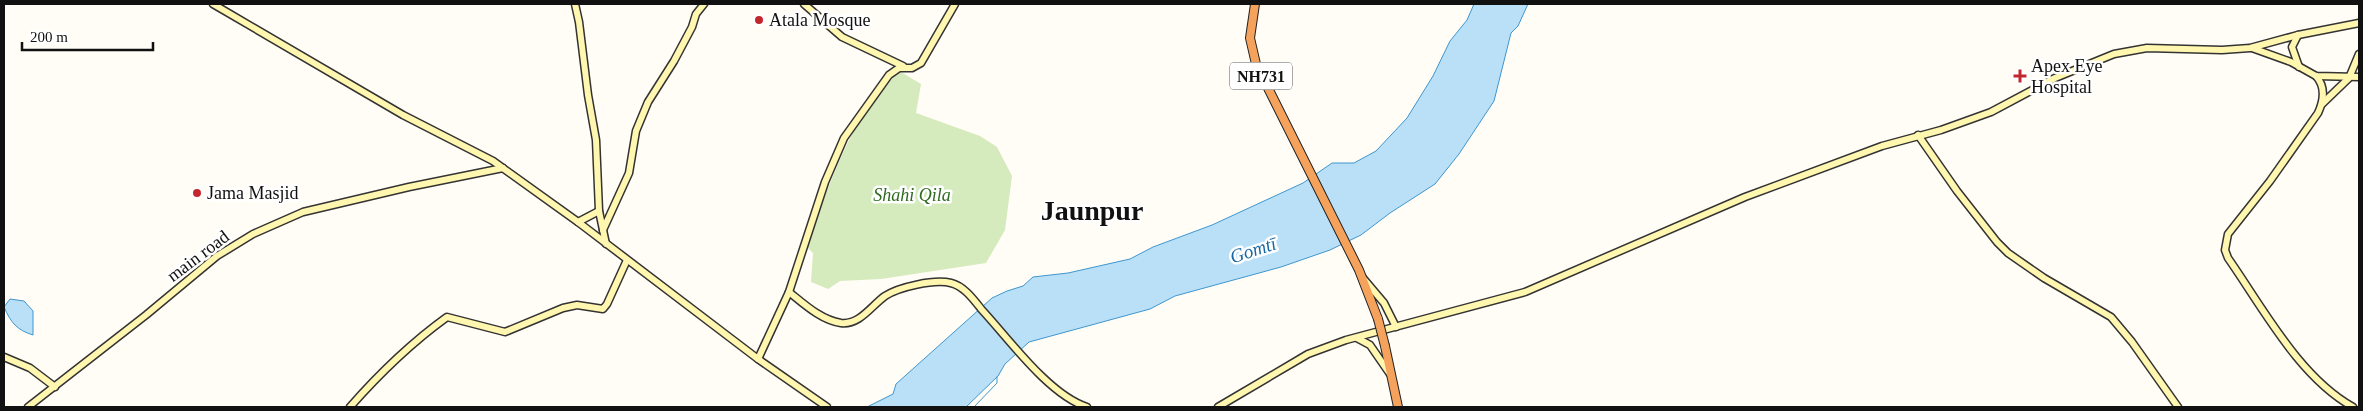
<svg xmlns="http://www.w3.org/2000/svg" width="2363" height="411" viewBox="0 0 2363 411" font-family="Georgia,serif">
<rect width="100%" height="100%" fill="#fffdf5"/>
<path fill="#d5ebbd" d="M 901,72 L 921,84 L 916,113 L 980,136 L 997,147 L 1012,176 L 1005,230 L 986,263 L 881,279 L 840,281 L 828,289 L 811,282 L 813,253 L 806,246 C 826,196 855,102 901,72 Z"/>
<g fill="#b9e0f7" stroke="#3f96cf">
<path d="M 1474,4 L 1528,4 L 1518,26 L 1511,33 L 1494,101 L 1459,154 L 1435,184 L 1390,213 L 1361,235 L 1330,250 L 1281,267 L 1175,296 L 1150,309 L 1029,342 L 1005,364 L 998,376 L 966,407 L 867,407 L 893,394 L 896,384 L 992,298 L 1007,291 L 1023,286 L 1033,277 L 1068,273 L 1130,259 L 1153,247 L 1212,225 L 1303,183 L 1332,163 L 1354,163 L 1376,151 L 1407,118 L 1433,76 L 1450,41 L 1467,20 Z"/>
<path d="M 10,299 L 24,301 L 33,311 L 33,335 C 17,330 11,323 4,307 Z"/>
</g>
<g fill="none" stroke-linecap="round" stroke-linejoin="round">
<path stroke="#3f96cf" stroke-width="1" d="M 974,407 L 997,383 L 997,377"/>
<defs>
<g id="secondary">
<path d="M 213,4 L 403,115 L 493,161 L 578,222 L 758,359 L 827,407"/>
<path d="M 575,4 L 579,22 L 588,95 L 596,140 L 599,211 L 606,244"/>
<path d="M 804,4 L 842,37 L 903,66"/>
<path d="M 2298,35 L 2292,47 L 2299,67"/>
<path d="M 2252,48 L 2291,62 L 2316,76 L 2359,77"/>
<path d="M 2316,76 C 2326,87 2324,100 2318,113 L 2270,181 L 2228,234 L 2225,250 L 2228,258 C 2263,308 2299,377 2353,407"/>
<path d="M 2322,104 L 2349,78 L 2359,54"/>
<path d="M 1918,135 L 1957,191 L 1997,242 L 2008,253 L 2044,278 L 2111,317 L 2132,342 L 2178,407"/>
<path d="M 578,222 L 599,211"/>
<path d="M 603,230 L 629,173 L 636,131 L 648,102 L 674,61 L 692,27 L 696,14 L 704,4"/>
<path d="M 1362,277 L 1384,303 L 1396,327"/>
<path d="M 789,292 C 804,304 821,320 841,323 C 860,325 871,306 885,296 C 899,287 934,279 951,283 C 964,286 974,300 982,310 C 1009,339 1049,395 1087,407"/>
<path d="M 1357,338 L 1370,345 L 1390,374"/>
<path d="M 4,357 L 30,368 L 55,387"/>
<path d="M 758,359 L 789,292 L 825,182 L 844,138 L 889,75 L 899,68 L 912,68 L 921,63 L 955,4"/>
<path d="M 28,407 L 146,315 L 217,256 L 253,234 L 303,212 L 409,187 L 503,168"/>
<path d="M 350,407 C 379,374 411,343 447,317 L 505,332 L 563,308 L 577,305 L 603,309 L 607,304 L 627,260"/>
<path d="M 1218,407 L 1308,354 L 1346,340 L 1525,292 L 1745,197 L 1882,146 L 1941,130 L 1991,112 L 2055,78 L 2114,54 L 2147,48 L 2222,50 L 2250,48 L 2298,35 L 2359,23"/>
</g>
<g id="highway">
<path d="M 1255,4 L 1250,38 L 1256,64 L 1359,270 L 1378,319"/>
<path d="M 1385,346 L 1398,407"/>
</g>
</defs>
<use href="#secondary" stroke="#333" stroke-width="9"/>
<use href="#highway" stroke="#222" stroke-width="10"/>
<use href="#secondary" stroke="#fff6b0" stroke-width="6"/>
<use href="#highway" stroke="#f5a25d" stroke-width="8"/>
<defs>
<path id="highway-bridge" d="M 1378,319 L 1385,346"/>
</defs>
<use href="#highway-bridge" stroke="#222" stroke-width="10" stroke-linecap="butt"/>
<use href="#highway-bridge" stroke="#f5a25d" stroke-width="8"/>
</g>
<g fill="#c4262e" stroke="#fff" stroke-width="2">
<circle cx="759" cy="20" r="5"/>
<path d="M2017.5 68.5h5v5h5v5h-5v5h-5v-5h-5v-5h5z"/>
<circle cx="197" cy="193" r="5"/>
</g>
<g text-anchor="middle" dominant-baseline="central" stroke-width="5" stroke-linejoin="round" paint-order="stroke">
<rect fill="#fff" stroke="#585858" stroke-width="1" x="1230" y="62.5" width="62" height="27" rx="4"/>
<g font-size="16" font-weight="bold" fill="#111">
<text x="1261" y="76">NH731</text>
</g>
<g font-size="18" fill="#111" stroke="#fff" text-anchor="start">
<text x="769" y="20">Atala Mosque</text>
<text x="2031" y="66">Apex Eye<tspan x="2031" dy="21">Hospital</tspan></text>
<text x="207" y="193">Jama Masjid</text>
</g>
<g font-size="18" font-style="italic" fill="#2f6b1f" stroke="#fff">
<text x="912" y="195">Shahi Qila</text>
</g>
<g font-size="18" fill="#111" stroke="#fff">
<text transform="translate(198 256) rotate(-37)">main road</text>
</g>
<g font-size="19" font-style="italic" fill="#1768a6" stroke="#fff">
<text transform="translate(1253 250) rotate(-18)">Gomtī</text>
</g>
<g font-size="28" font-weight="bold" fill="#111" stroke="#fff">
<text x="1092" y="210">Jaunpur</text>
</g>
</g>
<rect width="2363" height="411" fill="none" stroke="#111111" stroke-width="10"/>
<path d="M22 42v8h131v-8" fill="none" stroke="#111111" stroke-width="2.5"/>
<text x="30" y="42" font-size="15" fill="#111111" stroke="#ffffff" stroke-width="4" paint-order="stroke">200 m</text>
</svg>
